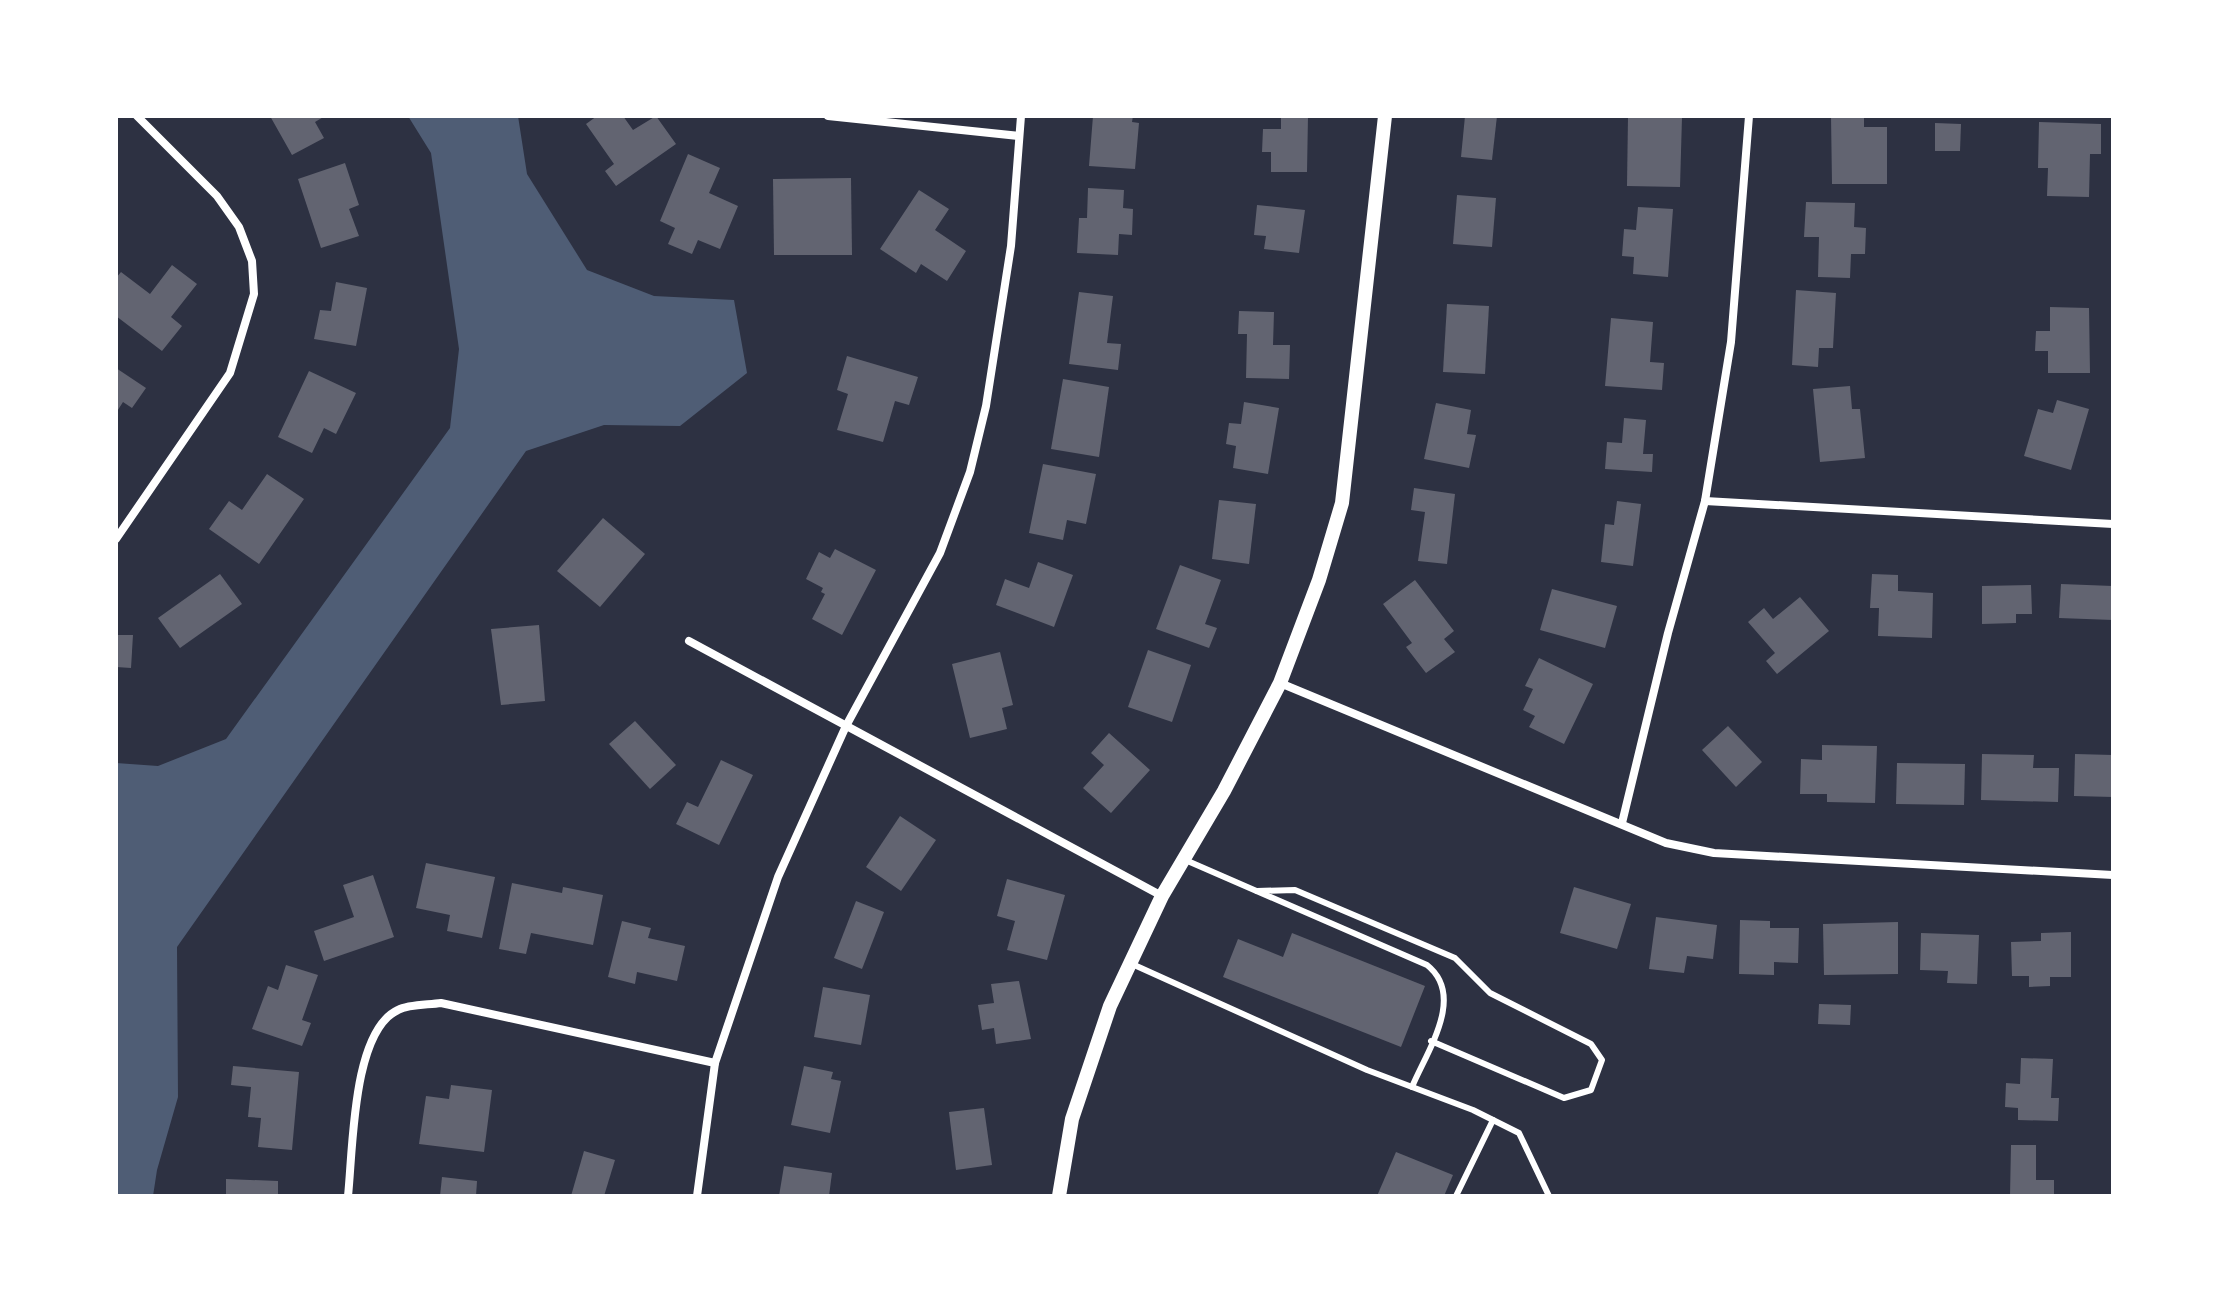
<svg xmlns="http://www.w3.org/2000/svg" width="2229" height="1312" viewBox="0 0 2229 1312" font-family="'DM Sans',sans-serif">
<rect width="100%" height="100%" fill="#2d3142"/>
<path fill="#4f5d75" d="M 408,116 L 518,116 L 527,174 L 587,270 L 654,296 L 734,300 L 747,373 L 680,426 L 604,425 L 526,451 L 177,947 L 178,1097 L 157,1170 L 153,1196 L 116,1196 L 116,763 L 158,766 L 226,739 L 450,428 L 459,349 L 431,153 Z"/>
<g fill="#626471">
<path d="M 270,116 L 325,116 L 315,122 L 324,138 L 292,155 Z"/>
<path d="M 597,116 L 623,116 L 633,130 L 656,116 L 676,144 L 616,186 L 605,171 L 614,164 L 586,124 Z"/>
<path d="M 1093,116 L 1133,116 L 1132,122 L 1139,123 L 1135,169 L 1089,166 Z"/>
<path d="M 1281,116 L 1308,116 L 1307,172 L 1271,172 L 1271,152 L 1262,152 L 1263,129 L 1281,129 Z"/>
<path d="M 1465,116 L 1497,116 L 1492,160 L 1461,157 Z"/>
<path d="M 1628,116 L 1682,117 L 1680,187 L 1627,186 Z"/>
<path d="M 1831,116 L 1864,116 L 1864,127 L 1887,127 L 1887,184 L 1832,184 Z"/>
<path d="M 2039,122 L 2101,124 L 2101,154 L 2090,154 L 2089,197 L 2047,196 L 2048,168 L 2038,168 Z"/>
<path d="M 1935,123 L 1961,124 L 1960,151 L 1935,151 Z"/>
<path d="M 688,154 L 720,168 L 709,193 L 738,206 L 720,249 L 698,240 L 692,254 L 668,244 L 675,228 L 660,221 Z"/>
<path d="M 345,163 L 359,205 L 349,209 L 359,236 L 321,248 L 298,179 Z"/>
<path d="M 851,178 L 852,255 L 774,255 L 773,179 Z"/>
<path d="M 1088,188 L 1124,190 L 1123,208 L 1133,209 L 1132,235 L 1119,234 L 1118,255 L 1077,253 L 1079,218 L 1087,218 Z"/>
<path d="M 919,190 L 949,209 L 935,230 L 966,251 L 947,281 L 921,264 L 916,273 L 880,249 Z"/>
<path d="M 1457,195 L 1496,198 L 1492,247 L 1453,244 Z"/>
<path d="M 1806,202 L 1855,203 L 1854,227 L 1866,228 L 1865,254 L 1851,254 L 1850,278 L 1818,277 L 1819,237 L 1804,237 Z"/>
<path d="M 1257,205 L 1305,210 L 1299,253 L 1264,249 L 1266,236 L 1254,235 Z"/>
<path d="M 1638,207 L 1673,209 L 1668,277 L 1633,274 L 1634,257 L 1622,256 L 1624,229 L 1636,230 Z"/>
<path d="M 172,265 L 197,284 L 171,317 L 182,326 L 162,351 L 116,316 L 116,278 L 121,272 L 150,294 Z"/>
<path d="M 336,282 L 367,288 L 356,346 L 314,339 L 320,310 L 331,311 Z"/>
<path d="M 1796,290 L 1836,293 L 1833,348 L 1819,348 L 1818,367 L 1792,365 Z"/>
<path d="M 1079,292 L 1113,296 L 1107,343 L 1121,344 L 1118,370 L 1069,364 Z"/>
<path d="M 1447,304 L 1489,306 L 1485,374 L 1443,372 Z"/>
<path d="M 2050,307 L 2089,308 L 2090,373 L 2048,373 L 2048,351 L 2035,351 L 2036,331 L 2050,331 Z"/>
<path d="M 1239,311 L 1274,312 L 1273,345 L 1290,345 L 1289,379 L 1246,378 L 1247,334 L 1238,334 Z"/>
<path d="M 1611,318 L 1653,322 L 1650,362 L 1664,363 L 1662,390 L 1605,386 Z"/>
<path d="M 847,356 L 918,377 L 909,405 L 895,401 L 883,442 L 837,430 L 848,394 L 837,390 Z"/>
<path d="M 116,368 L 146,388 L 132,408 L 123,402 L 116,413 Z"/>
<path d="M 309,371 L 356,393 L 336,434 L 324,428 L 312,453 L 278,437 Z"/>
<path d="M 1063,379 L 1109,387 L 1099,457 L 1051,449 Z"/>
<path d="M 1850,386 L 1852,409 L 1860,409 L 1865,458 L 1820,462 L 1813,389 Z"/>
<path d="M 2057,400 L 2089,409 L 2071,470 L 2024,456 L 2038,409 L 2053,413 Z"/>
<path d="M 1244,402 L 1279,408 L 1268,474 L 1233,468 L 1236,446 L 1226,444 L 1229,423 L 1241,424 Z"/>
<path d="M 1436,403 L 1471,410 L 1467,434 L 1476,435 L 1469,468 L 1424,459 Z"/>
<path d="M 1624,418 L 1646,420 L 1643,454 L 1653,454 L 1652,472 L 1605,469 L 1607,442 L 1622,443 Z"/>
<path d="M 1043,464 L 1096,474 L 1086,524 L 1067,520 L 1063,540 L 1029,533 Z"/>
<path d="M 267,474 L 304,499 L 259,564 L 209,529 L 229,501 L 242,510 Z"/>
<path d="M 1414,488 L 1455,494 L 1447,564 L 1418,561 L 1425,512 L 1411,510 Z"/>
<path d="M 1219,500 L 1256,504 L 1249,564 L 1212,559 Z"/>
<path d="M 1617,501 L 1641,504 L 1633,566 L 1601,562 L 1605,524 L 1614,525 Z"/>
<path d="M 603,518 L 645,554 L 600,607 L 557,571 Z"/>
<path d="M 835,549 L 876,570 L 842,635 L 812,619 L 825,594 L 821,592 L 823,588 L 806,579 L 819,552 L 830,558 Z"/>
<path d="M 1038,562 L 1073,575 L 1054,627 L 996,605 L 1005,579 L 1029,588 Z"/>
<path d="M 1180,565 L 1221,580 L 1205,624 L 1217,628 L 1209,648 L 1156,629 Z"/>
<path d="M 220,574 L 242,604 L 180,648 L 158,618 Z"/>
<path d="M 1872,574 L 1898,575 L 1898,591 L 1933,593 L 1932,638 L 1878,636 L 1879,608 L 1870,608 Z"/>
<path d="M 1415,580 L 1454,631 L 1444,639 L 1455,652 L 1426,673 L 1406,647 L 1412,643 L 1383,604 Z"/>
<path d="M 2061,584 L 2113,586 L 2113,620 L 2059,618 Z"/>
<path d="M 2031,585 L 2032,614 L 2016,614 L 2016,623 L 1982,624 L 1982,586 Z"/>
<path d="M 1552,589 L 1617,606 L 1605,648 L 1540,630 Z"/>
<path d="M 1800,597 L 1829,631 L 1777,674 L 1766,661 L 1775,653 L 1748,622 L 1764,608 L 1773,619 Z"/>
<path d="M 539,625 L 545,701 L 501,705 L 491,629 Z"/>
<path d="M 116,635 L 133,635 L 131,668 L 116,667 Z"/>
<path d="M 1148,650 L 1191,665 L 1172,722 L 1128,707 Z"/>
<path d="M 1000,652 L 1013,705 L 1002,708 L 1007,729 L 970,738 L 952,664 Z"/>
<path d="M 1539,658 L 1593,684 L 1564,744 L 1529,727 L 1535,716 L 1523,710 L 1533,689 L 1525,686 Z"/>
<path d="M 635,721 L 676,765 L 650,789 L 609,744 Z"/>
<path d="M 1728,726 L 1762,762 L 1736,787 L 1702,750 Z"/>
<path d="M 1109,733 L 1150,770 L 1111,813 L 1083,788 L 1104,765 L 1091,753 Z"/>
<path d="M 1822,745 L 1877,746 L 1875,803 L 1827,802 L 1827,794 L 1800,794 L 1801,759 L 1822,760 Z"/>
<path d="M 1982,754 L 2034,755 L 2033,768 L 2059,768 L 2058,802 L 1981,800 Z"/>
<path d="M 2075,754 L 2113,755 L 2113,797 L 2074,796 Z"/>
<path d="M 721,760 L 753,775 L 719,845 L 676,824 L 687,802 L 698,807 Z"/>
<path d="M 1897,763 L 1965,764 L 1964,805 L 1896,804 Z"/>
<path d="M 900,816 L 936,840 L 901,891 L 866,867 Z"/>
<path d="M 426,863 L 495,877 L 482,938 L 447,931 L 450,915 L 416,908 Z"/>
<path d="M 373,875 L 394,937 L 324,961 L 314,931 L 354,917 L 343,885 Z"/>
<path d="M 1007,879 L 1065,895 L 1047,960 L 1007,950 L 1015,921 L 997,916 Z"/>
<path d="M 512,883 L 562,893 L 563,887 L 603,895 L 593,945 L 531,933 L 526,954 L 499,949 Z"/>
<path d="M 1574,887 L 1631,904 L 1617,949 L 1560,933 Z"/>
<path d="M 856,901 L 884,912 L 862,969 L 834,958 Z"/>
<path d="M 1656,917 L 1717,925 L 1713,959 L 1687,956 L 1684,973 L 1649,969 Z"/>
<path d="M 1740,920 L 1770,921 L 1770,928 L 1799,928 L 1798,963 L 1774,962 L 1774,975 L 1739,974 Z"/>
<path d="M 622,921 L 651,928 L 648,938 L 685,946 L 677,981 L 637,972 L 635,984 L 608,977 Z"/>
<path d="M 1898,922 L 1898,974 L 1824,975 L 1823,924 Z"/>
<path d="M 2071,932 L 2071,977 L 2050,977 L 2050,986 L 2029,987 L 2029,976 L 2012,976 L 2011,942 L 2041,941 L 2041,933 Z"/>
<path d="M 1292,933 L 1425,986 L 1401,1047 L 1223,977 L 1238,939 L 1283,957 Z"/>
<path d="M 1921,933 L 1979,935 L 1977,984 L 1947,983 L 1948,971 L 1920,970 Z"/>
<path d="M 286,965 L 318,975 L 302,1020 L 311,1023 L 302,1046 L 252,1029 L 268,986 L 278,990 Z"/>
<path d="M 1019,981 L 1031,1039 L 996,1044 L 994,1028 L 982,1030 L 978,1005 L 994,1003 L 991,984 Z"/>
<path d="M 823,987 L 870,995 L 861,1045 L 814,1037 Z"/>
<path d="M 1819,1004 L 1851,1005 L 1850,1025 L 1818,1024 Z"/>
<path d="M 2021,1058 L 2053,1059 L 2051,1098 L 2059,1098 L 2058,1121 L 2018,1120 L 2018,1108 L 2005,1107 L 2006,1083 L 2020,1084 Z"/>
<path d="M 233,1066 L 299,1072 L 292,1150 L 258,1147 L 261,1118 L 248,1117 L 251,1087 L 231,1085 Z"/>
<path d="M 804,1066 L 833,1072 L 831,1079 L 841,1081 L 830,1133 L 791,1125 Z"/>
<path d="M 451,1085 L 492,1090 L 484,1152 L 419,1144 L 426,1096 L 449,1099 Z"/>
<path d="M 984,1108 L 992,1165 L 956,1170 L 949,1112 Z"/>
<path d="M 2011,1145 L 2036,1145 L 2036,1180 L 2054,1180 L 2054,1196 L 2010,1196 Z"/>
<path d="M 584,1151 L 615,1160 L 604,1196 L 571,1196 Z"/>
<path d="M 1396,1152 L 1453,1175 L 1444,1196 L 1377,1196 Z"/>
<path d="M 784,1166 L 832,1173 L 829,1196 L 779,1196 Z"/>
<path d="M 442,1177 L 477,1181 L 476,1196 L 440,1196 Z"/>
<path d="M 226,1179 L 278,1181 L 278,1196 L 226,1196 Z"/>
</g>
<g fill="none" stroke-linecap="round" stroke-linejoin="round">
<g stroke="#fff" stroke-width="6">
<path d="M 1183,859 L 1427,965 C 1466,996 1427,1051 1412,1087"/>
<path d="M 1257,891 L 1295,890 L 1455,958 L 1490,993 L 1591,1044 L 1602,1060 L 1591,1090 L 1564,1098 L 1431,1041"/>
<path d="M 1132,964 L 1367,1070 L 1473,1110 L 1519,1133 L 1549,1196"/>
<path d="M 1456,1196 L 1493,1120"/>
</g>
<g stroke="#fff" stroke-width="8">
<path d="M 828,116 L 1019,136"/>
<path d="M 1705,501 L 2113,524"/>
<path d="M 116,539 L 230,373 L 254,294 L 252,261 L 239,227 L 217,196 L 137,116"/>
<path d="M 689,641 L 1162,896"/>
<path d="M 1280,683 L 1666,843 L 1714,853 L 2113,875"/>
<path d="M 1622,823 L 1668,633 L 1705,501 L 1731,342 L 1749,116"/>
<path d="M 348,1196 C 353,1151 352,1031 398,1010 C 409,1004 428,1005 441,1003 L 715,1063"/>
<path d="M 697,1196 L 715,1063 L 778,877 L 846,726 L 940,553 L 970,472 L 986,406 L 1011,246 L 1021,116"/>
</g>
<path stroke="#fff" stroke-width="14" d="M 1059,1196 L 1072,1119 L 1110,1006 L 1162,896 L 1224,791 L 1280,683 L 1319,580 L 1342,503 L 1385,116"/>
</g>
<rect width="2229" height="1312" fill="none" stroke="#ffffff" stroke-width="236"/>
</svg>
